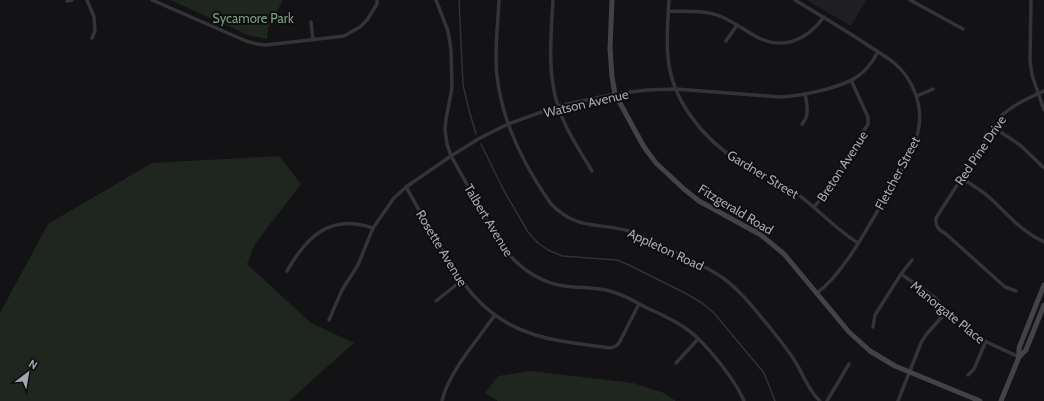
<svg xmlns="http://www.w3.org/2000/svg" width="1044" height="401" viewBox="0 0 1044 401" font-family="Cabin,sans-serif">
<rect width="100%" height="100%" fill="#131214"/>
<path fill="#1f1e21" d="M 807,0 L 866,0 L 851,26 Z"/>
<g fill="#1f2620">
<path d="M 170,0 L 283,0 L 268,28 L 267,39 L 248,35 Z"/>
<path d="M 279,156 L 301,184 L 255,244 L 247,264 L 311,323 L 354,343 L 289,401 L 0,401 L 0,313 L 48,224 L 152,163 Z"/>
<path d="M 531,371 L 633,383 L 664,393 L 676,401 L 498,401 L 485,393 L 498,376 Z"/>
</g>
<g fill="none" stroke-linecap="round" stroke-linejoin="round">
<g stroke="#2d333b" stroke-width="1.5">
<path d="M 459,0 L 463,85 L 469,110 L 476,134"/>
<path d="M 481,144 L 503,189 L 528,232 L 538,243 L 548,250 L 562,256 L 617,260 L 629,265 L 685,293 L 702,303 L 714,313 L 764,373 L 775,401"/>
</g>
<g stroke="#343438" stroke-width="3.5">
<path d="M 87,0 L 94,17 L 95,31 L 92,38"/>
<path d="M 152,0 L 246,41 L 257,44 L 266,45 L 344,36 L 360,27 L 367,20 L 377,4 L 377,0"/>
<path d="M 436,0 L 448,31 L 451,50 L 452,88 L 446,119 L 445,130 L 447,144 L 451,156 L 502,246 C 518,267 537,282 564,286 C 578,288 592,287 606,290 C 620,293 633,300 645,307 C 660,314 675,320 688,330 C 705,342 736,381 744,401"/>
<path d="M 499,0 C 498,25 494,51 497,76 C 502,121 525,167 551,204 C 578,231 597,222 629,231 C 642,235 655,242 667,248 C 686,258 706,266 723,278 C 742,292 756,311 771,329 C 780,340 789,351 796,363 C 804,376 808,390 820,401"/>
<path d="M 553,0 C 551,35 547,72 558,106 C 565,129 580,151 592,171"/>
<path d="M 669,0 C 668,19 666,39 668,58 C 672,101 704,140 740,162 C 756,172 773,178 789,188 C 814,204 832,227 858,243"/>
<path d="M 795,0 C 816,13 838,26 860,40 C 870,47 882,54 893,62 C 913,78 924,106 918,132 C 913,154 893,186 881,205 C 865,232 842,275 817,293"/>
<path d="M 910,0 L 963,29"/>
<path d="M 1031,0 L 1030,61 L 1032,75 L 1044,110"/>
<path d="M 67,1 L 72,0"/>
<path d="M 668,11 C 685,12 704,10 720,16 C 732,21 743,29 755,36 C 782,51 806,41 824,17"/>
<path d="M 311,22 L 313,40"/>
<path d="M 726,41 L 737,25"/>
<path d="M 917,96 L 933,89"/>
<path d="M 802,124 C 810,115 807,105 805,94"/>
<path d="M 993,127 L 1020,145 L 1044,168"/>
<path d="M 961,178 C 971,184 981,190 989,197 C 1009,215 1019,230 1044,242"/>
<path d="M 406,187 C 417,206 427,225 438,243 C 461,282 482,316 527,332 C 553,342 583,344 611,348 L 616,346 L 619,343 L 639,304"/>
<path d="M 814,207 L 829,189 L 868,124 L 868,117 L 851,80"/>
<path d="M 287,271 C 307,236 331,213 373,228"/>
<path d="M 901,274 L 934,297 L 953,317 L 978,338 L 1019,357"/>
<path d="M 1016,291 L 1005,287 L 946,234 C 939,230 935,227 936,218 L 1002,115 C 1015,104 1028,98 1044,91"/>
<path d="M 436,301 L 461,281"/>
<path d="M 329,320 L 342,290 L 358,265 L 373,228 L 394,198 L 406,187 L 451,156 L 480,138 L 508,124 L 558,106 L 615,94 L 647,90 L 676,89 L 780,97 C 801,96 842,88 858,76 C 867,70 873,61 878,52"/>
<path d="M 873,327 L 875,315 L 901,274 L 912,260"/>
<path d="M 676,363 L 698,339"/>
<path d="M 968,375 L 974,369 L 985,343"/>
<path d="M 442,401 C 448,373 478,339 495,315"/>
<path d="M 827,401 L 849,364"/>
<path d="M 898,401 L 921,343 L 925,336 L 947,311"/>
</g>
<g stroke="#424348" stroke-width="5">
<path d="M 612,0 L 610,48 L 612,77 L 615,94 L 644,147 L 656,163 L 684,189 L 699,201 L 761,235 L 784,254 L 849,332 L 870,351 L 895,366 L 980,401"/>
<path d="M 1019,357 L 1019,348 L 1044,285"/>
<path d="M 1001,401 L 1019,357 L 1026,350 L 1044,305"/>
</g>
</g>
<g text-anchor="middle" dominant-baseline="central" stroke-width="4" stroke-linejoin="round" paint-order="stroke">
<g font-size="13" fill="#7d9d83" stroke="#0e0d0f">
<text x="253" y="18">Sycamore Park</text>
</g>
<g font-size="13" fill="#a5a8b3" stroke="#0e0d0f">
<text transform="translate(586 103) rotate(-13)">Watson Avenue</text>
<text transform="translate(980 150) rotate(-56)">Red Pine Drive</text>
<text transform="translate(842 166) rotate(-57)">Breton Avenue</text>
<text transform="translate(897 173) rotate(-62)">Fletcher Street</text>
<text transform="translate(763 174) rotate(31)">Gardner Street</text>
<text transform="translate(736 209) rotate(31)">Fitzgerald Road</text>
<text transform="translate(489 220) rotate(59)">Talbert Avenue</text>
<text transform="translate(442 248) rotate(59)">Rosette Avenue</text>
<text transform="translate(666 249) rotate(25)">Appleton Road</text>
<text transform="translate(948 312) rotate(39)">Manorgate Place</text>
</g>
</g>
<g transform="translate(28 373) rotate(31)" stroke="#0e0d0f" stroke-width="3" paint-order="stroke">
<path d="M0-3L7 15L0 10L-7 15Z" fill="#a5a8b3"/>
<text y="-6" font-size="11" font-weight="bold" text-anchor="middle" fill="#a5a8b3">N</text>
</g>
</svg>
